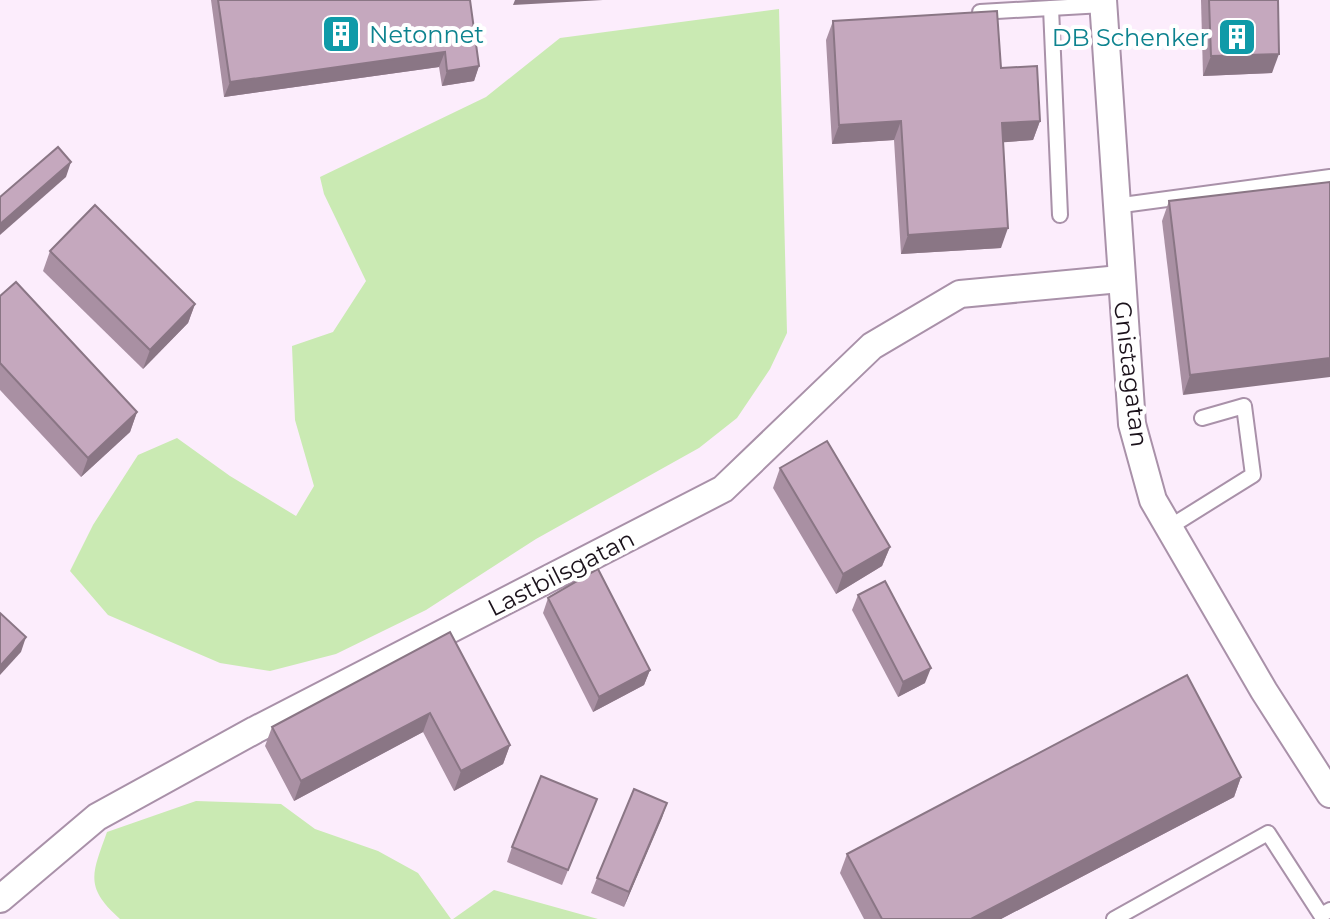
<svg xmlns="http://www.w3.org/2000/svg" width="1330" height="919" viewBox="0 0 1330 919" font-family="Montserrat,sans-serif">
<rect width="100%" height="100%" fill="#fcedfc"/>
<g fill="#caeab3">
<path d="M 779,9 L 787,333 L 770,369 L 737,418 L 699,448 L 536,539 L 426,610 L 336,654 L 270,671 L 220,663 L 108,615 L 70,571 L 93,525 L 138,455 L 177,438 L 230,476 L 296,516 L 314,486 L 295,420 L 292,346 L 333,332 L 366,281 L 324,194 L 320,177 L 486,97 L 560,38 Z"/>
<path d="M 196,801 L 281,804 L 315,829 L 378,851 L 418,873 L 451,919 L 120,919 C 84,887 92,874 107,832 Z"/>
<path d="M 494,890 L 598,919 L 453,919 Z"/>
</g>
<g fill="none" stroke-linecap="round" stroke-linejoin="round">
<defs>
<g id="lane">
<path d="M 1051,8 L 1060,215"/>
<path d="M 980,12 L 1103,5"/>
<path d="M 1115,206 L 1330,177"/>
<path d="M 1168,528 L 1253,475 L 1244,406 L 1202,418"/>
<path d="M 1114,919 L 1268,833 L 1321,915 L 1330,910"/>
</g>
<g id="street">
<path d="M 1103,0 L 1132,424 L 1153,500 L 1264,691 L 1330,794"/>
<path d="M 0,899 L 97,817 L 255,730 L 723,489 L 872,346 L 960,294 L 1120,279"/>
</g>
</defs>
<use href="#lane" stroke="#a991a9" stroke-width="18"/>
<use href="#street" stroke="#a991a9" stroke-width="30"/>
<use href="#lane" stroke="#fff" stroke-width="14"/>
<use href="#street" stroke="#fff" stroke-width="26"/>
</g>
<g fill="#a990a3">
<path d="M 211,0 L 470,0 L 479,66 L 474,81 L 442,86 L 439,67 L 224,97 Z"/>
<path d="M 1201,0 L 1278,0 L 1272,73 L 1203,76 Z"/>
<path d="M 833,21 L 1001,68 L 1040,121 L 1033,140 L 1003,142 L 1001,248 L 901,254 L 894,140 L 832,144 L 826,40 Z"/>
<path d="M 1330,182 L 1183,395 L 1162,221 L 1169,201 Z"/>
<path d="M 50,251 L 195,304 L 188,323 L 143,369 L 43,271 Z"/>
<path d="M 0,296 L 137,412 L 130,432 L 81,477 L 0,390 Z"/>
<path d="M 780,468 L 890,547 L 882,566 L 836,594 L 773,488 Z"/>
<path d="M 858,595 L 925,683 L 898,697 L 852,610 Z"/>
<path d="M 548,598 L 650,670 L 644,685 L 593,712 L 543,613 Z"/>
<path d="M 450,632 L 510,745 L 503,764 L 454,791 L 423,732 L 294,801 L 265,746 L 272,727 Z"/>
<path d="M 1241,777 L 1234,797 L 1001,919 L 864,919 L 840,873 L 847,854 Z"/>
<path d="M 597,799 L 562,885 L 507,862 L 512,847 Z"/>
<path d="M 667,803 L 624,907 L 591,893 L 597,878 Z"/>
</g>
<g fill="#8a7685">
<path d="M 515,0 L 603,0 L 513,5 Z"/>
<path d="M 445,52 L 439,67 L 224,97 L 230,82 Z"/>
<path d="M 1279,54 L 1272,73 L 1203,76 L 1211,56 Z"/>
<path d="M 479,66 L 474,81 L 442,86 L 447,71 Z"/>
<path d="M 901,121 L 894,140 L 832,144 L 839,125 Z"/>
<path d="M 1040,121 L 1033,140 L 994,143 L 1002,123 Z"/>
<path d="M 71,162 L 66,177 L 0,235 L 0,224 Z"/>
<path d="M 1008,228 L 1001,248 L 901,254 L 908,235 Z"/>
<path d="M 195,304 L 188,323 L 143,369 L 150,350 Z"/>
<path d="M 1330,358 L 1330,377 L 1183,395 L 1190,375 Z"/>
<path d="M 137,412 L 130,432 L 81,477 L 88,458 Z"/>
<path d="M 890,547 L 882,566 L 836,594 L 843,574 Z"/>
<path d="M 26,637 L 21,652 L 0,675 L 0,666 Z"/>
<path d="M 931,668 L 925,683 L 898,697 L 903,682 Z"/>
<path d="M 650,670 L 644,685 L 593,712 L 599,697 Z"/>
<path d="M 430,713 L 423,732 L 294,801 L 301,781 Z"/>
<path d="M 510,745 L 503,764 L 454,791 L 461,771 Z"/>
<path d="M 1241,777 L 1234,797 L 1001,919 L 971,919 Z"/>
<path d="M 667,803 L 662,818 L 624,907 L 629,892 Z"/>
</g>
<g fill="#c5a8be" stroke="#8a7685" stroke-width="2">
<path d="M 218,0 L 470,0 L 479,66 L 447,71 L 445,52 L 230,82 Z"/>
<path d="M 1209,0 L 1278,0 L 1279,54 L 1211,56 Z"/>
<path d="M 997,11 L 1001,68 L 1037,66 L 1040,121 L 1002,123 L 1008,228 L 908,235 L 901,121 L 839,125 L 833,21 Z"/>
<path d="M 58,147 L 71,162 L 0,224 L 0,197 Z"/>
<path d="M 1330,182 L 1330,358 L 1190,375 L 1169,201 Z"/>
<path d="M 95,205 L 195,304 L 150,350 L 50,251 Z"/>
<path d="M 16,282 L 137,412 L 88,458 L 0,363 L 0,296 Z"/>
<path d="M 827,441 L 890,547 L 843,574 L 780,468 Z"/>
<path d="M 598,569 L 650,670 L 599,697 L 548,598 Z"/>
<path d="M 885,581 L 931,668 L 903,682 L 858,595 Z"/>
<path d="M 0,613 L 26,637 L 0,666 Z"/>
<path d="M 450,632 L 510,745 L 461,771 L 430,713 L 301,781 L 272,727 Z"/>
<path d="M 1187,675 L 1241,777 L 971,919 L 882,919 L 847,854 Z"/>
<path d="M 541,776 L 597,799 L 568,870 L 512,847 Z"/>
<path d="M 634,789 L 667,803 L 629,892 L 597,878 Z"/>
</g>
<defs>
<symbol id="building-square" viewBox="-11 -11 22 22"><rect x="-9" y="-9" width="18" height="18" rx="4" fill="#0f9aa8" stroke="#fff"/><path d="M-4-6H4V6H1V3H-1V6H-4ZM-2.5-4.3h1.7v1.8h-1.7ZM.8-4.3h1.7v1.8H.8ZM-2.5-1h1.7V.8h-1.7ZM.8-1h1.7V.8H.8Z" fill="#fff"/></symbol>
</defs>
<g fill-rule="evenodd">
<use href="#building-square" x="319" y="12" width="44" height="44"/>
<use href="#building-square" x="1215" y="15" width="44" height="44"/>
</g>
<g text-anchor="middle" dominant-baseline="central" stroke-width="8" stroke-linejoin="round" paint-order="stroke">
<g font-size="24" fill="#0d838f" stroke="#fff" text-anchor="start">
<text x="369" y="34">Netonnet</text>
<text x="1209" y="37" text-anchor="end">DB Schenker</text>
</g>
<g font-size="24" fill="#1b121b" stroke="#fff">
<text transform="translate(1131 374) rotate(83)">Gnistagatan</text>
<text transform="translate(561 573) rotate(-27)">Lastbilsgatan</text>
</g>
</g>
</svg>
